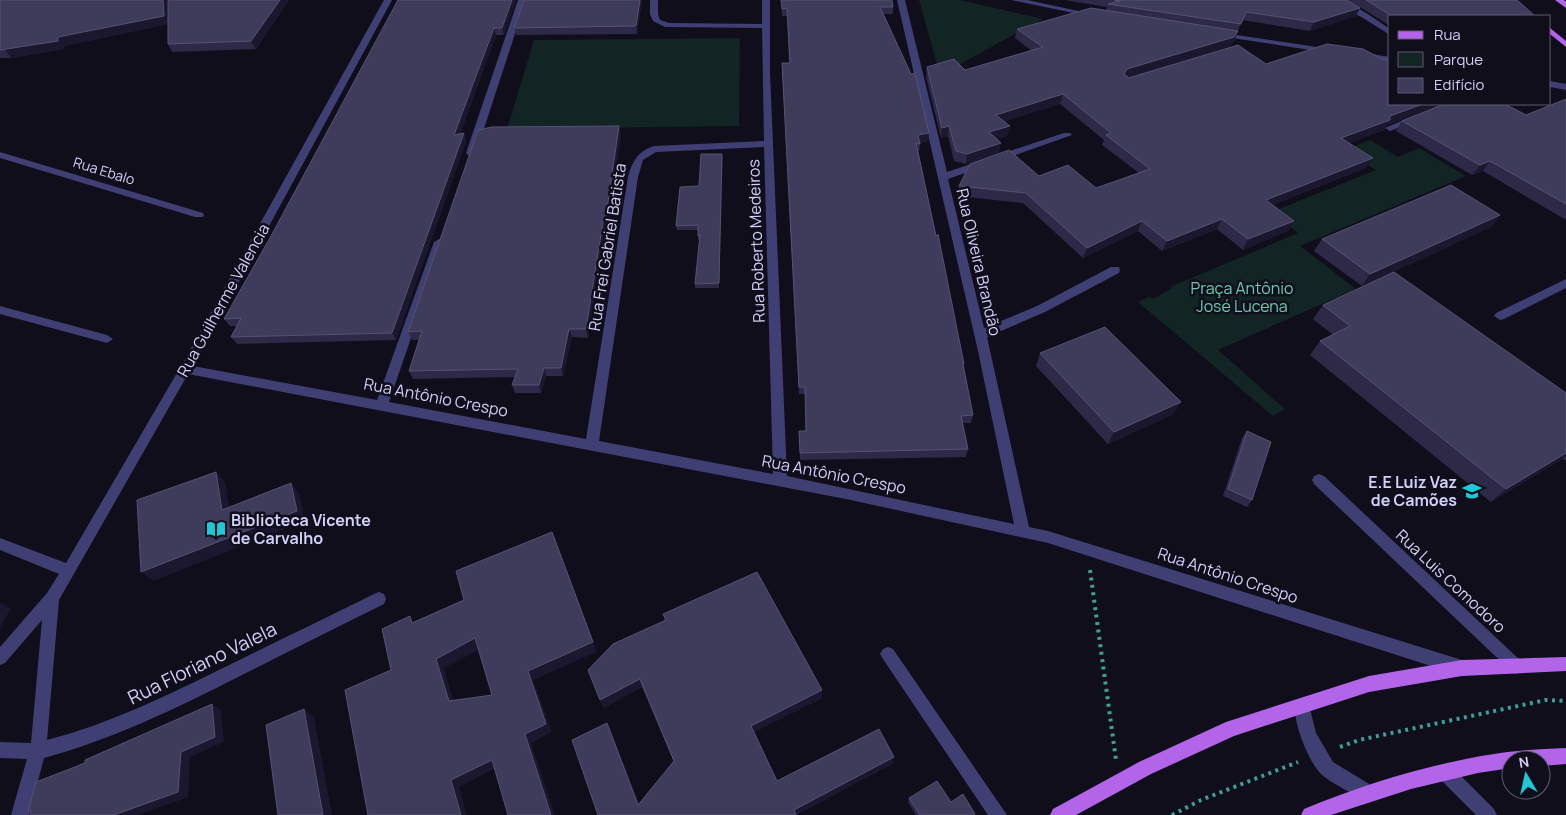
<svg xmlns="http://www.w3.org/2000/svg" width="1566" height="815" viewBox="0 0 1566 815" font-family="Manrope,sans-serif">
	<rect width="100%" height="100%" fill="#100e1b"/>
	<!-- green -->
	<g fill="#122423">
		<path d="M919 0H960L1043 19 940 75Z"/>
		<path d="M740 38 739 126 507 129 534 40Z"/>
		<path d="M1370 140 1398 157 1419 148 1466 176 1300 246 1356 289 1218 350 1285 409 1273 416 1138 302 1149 297 1153 299 1172 288 1170 287 1298 233 1271 212 1376 170 1345 150Z"/>
	</g>
	<g fill="none" stroke-linecap="round" stroke-linejoin="round">
		<!-- path -->
		<g stroke="#3d9f95" stroke-width="4" stroke-dasharray="3 4.5" stroke-linecap="butt">
			<path d="M1090 570 1116 760"/>
			<path d="M1340 747 1359 740 1546 700 1566 701"/>
			<path d="M1172 815 1201 800 1298 762"/>
		</g>
		<!-- minor -->
		<g fill="#3f3f74" fill-rule="evenodd">
			<path d="M384 0H392L193 366 377 400 434 242 439 239 444 242 389 402 586 439 628 177C632 162 638 151 654 146L764 141 762 28 665 27 653 21 650 14V0H658V14L660 20 669 23 762 24V0H770V73L787 476 1014 524 978 351 897 0H905L947 172 1064 133H1070L1072 135 948 179 984 328 1037 306 1111 267H1119L1120 270 1119 273 1045 312 987 337 1029 527 1048 531 1462 660 1468 663 1470 668 1468 673 1462 676 1048 543 846 499 188 374 59 600 47 740C109 724 166 696 223 668 273 643 324 619 374 594L379 592 384 594 386 599 384 604C335 628 286 653 238 677 175 709 113 739 44 758L29 815H11L27 759 0 758V742L31 743 42 620 5 663 0 665V647L47 593 59 574 0 550V538L66 563 181 366ZM764 147 773 474 599 441 638 177 643 160 656 152Z"/>
			<path d="M518 0H526L476 153 471 156 468 155 466 153Z"/>
			<path d="M1011 0H1027L1097 15 1093 17Z"/>
			<path d="M1329 0C1351 0 1372 17 1390 29V35L1363 18Z"/>
			<path d="M1216 32 1330 49 1334 51 1330 53 1219 36 1215 34Z"/>
			<path d="M1365 53 1390 57V62L1362 58 1361 56Z"/>
			<path d="M1550 81 1566 84V90L1550 87Z"/>
			<path d="M1415 115 1420 118 1418 120 1390 131 1385 128Z"/>
			<path d="M0 152 203 213 204 215 203 217H195L0 158Z"/>
			<path d="M1566 279V288L1504 319 1500 320 1494 316 1496 313Z"/>
			<path d="M0 306 107 335 113 339 107 343 0 314Z"/>
			<path d="M1319 474 1324 476 1521 661 1524 666 1521 671 1516 674 1511 671 1314 484 1312 480 1314 476Z"/>
			<path d="M888 647 893 649 1007 815H988L883 659 880 654 883 649Z"/>
			<path d="M1302 699 1308 701 1316 733 1333 762 1374 787 1377 793 1374 799 1368 802 1362 799C1350 792 1331 783 1321 774 1309 762 1290 717 1296 701Z"/>
			<path d="M1445 764 1451 766 1494 809 1497 815H1476L1439 778 1437 772 1439 766Z"/>
		</g>
		<!-- major -->
		<g fill="#b365e9" fill-rule="evenodd">
			<path d="M1555 0H1564L1566 2V8Z"/>
			<path d="M1550 28 1566 41V47L1550 34Z"/>
			<path d="M1566 657V671L1462 676 1369 692 1234 736 1151 774 1076 815H1050L1053 809 1139 762 1226 722 1369 676 1462 660Z"/>
			<path d="M1566 748V764L1541 766V760H1511V768L1478 773 1411 789 1331 815H1301L1304 809C1365 784 1429 764 1494 754 1518 750 1542 749 1566 748Z"/>
		</g>
	</g>
	<!-- wall -->
	<g fill="#2d2947">
		<path d="M0 0 168 18 289 0 256 49 172 52 168 44V24L64 46V49L11 58H0Z"/>
		<path d="M516 0 504 35H496L460 134 464 133 466 141 396 340 237 344 231 337 237 326H230L224 319 271 236Z"/>
		<path d="M524 0H642L637 34 516 35 514 28Z"/>
		<path d="M781 0 893 7V14H883L929 133 928 141 920 143 919 152 918 151 964 364 963 368 973 415 971 423H963L968 449 966 457 800 460 799 431H806L805 394H799L782 70V63H789L787 16H782Z"/>
		<path d="M1064 0H1517L1535 16H1390V26L1362 8 1356 6 1360 8 1356 16 1310 31 1242 20 1234 41 1230 46 1129 78 1266 64 1390 104H1442L1387 125 1384 130 1349 143 1366 168 1273 205 1294 221 1288 231 1243 250 1217 229 1162 251 1138 231 1083 258 1023 203 957 196 959 186 1039 176 1096 188 1139 173 1102 145 1104 140 1060 104 1004 121 1007 136 997 139 999 153 966 164 954 161 948 136 941 138 926 77 927 67 965 70 1032 51 1015 38 1017 29 1106 10 1107 7Z"/>
		<path d="M1566 99V220L1483 171 1472 175 1396 131 1402 121 1526 115Z"/>
		<path d="M619 126 621 134 608 224H606L588 338 572 337 563 376H546L541 393H515L512 385 515 377 413 379 409 371 419 340H412L408 332Z"/>
		<path d="M722 154 719 288H695V284L700 240H698V230H677L676 226 699 186Z"/>
		<path d="M1500 215 1491 227 1362 286 1314 251 1322 239Z"/>
		<path d="M1323 305 1566 393V461L1562 459 1491 502 1310 355 1320 341 1333 335 1313 319Z"/>
		<path d="M1040 353 1174 414 1108 444 1036 366Z"/>
		<path d="M1247 431 1252 500 1247 507 1223 496 1242 438Z"/>
		<path d="M663 614 822 690V698L754 732 777 781 892 764 796 815H598L607 723 639 804 674 762 642 687 604 708 600 700 665 621Z"/>
		<path d="M909 798 951 802 975 814V815H916L908 802Z"/>
	</g>
	<!-- shaded-wall -->
	<g fill="#1a172e">
		<path d="M163 0H167L168 24 64 46V49L11 58 5 49 58 37Z"/>
		<path d="M280 0H289L256 49 251 41Z"/>
		<path d="M512 0H516L504 35 502 28Z"/>
		<path d="M640 0H642L637 34 636 26Z"/>
		<path d="M1360 8 1356 16 1310 31 1314 22Z"/>
		<path d="M494 28 496 35 457 143 454 135Z"/>
		<path d="M1238 31 1234 41 1230 46 1123 79 1124 74 1127 69Z"/>
		<path d="M1063 94 1060 104 994 125 996 115Z"/>
		<path d="M1423 104H1442L1387 125 1384 130 1336 148 1341 138 1390 116Z"/>
		<path d="M619 126 621 134 608 224 606 216Z"/>
		<path d="M949 126 948 136 941 138 942 128Z"/>
		<path d="M1010 126 1007 136 987 142 989 132Z"/>
		<path d="M464 133 466 141 396 340 392 333Z"/>
		<path d="M929 133 928 141 917 143 918 135Z"/>
		<path d="M1001 143 999 153 966 164 967 154Z"/>
		<path d="M722 154 723 159 719 288V283Z"/>
		<path d="M1373 158 1366 168 1261 210 1266 200Z"/>
		<path d="M1490 161 1483 171 1472 175 1480 165Z"/>
		<path d="M1500 215 1491 227 1362 286 1370 274Z"/>
		<path d="M604 216 606 224 588 338 586 329Z"/>
		<path d="M1222 219 1217 229 1162 251 1167 241Z"/>
		<path d="M1142 221 1138 231 1083 258 1087 248Z"/>
		<path d="M1294 221 1288 231 1243 250 1248 239Z"/>
		<path d="M569 329 572 337 563 376 561 368Z"/>
		<path d="M544 368 546 376 541 393 539 385Z"/>
		<path d="M1181 402 1174 414 1108 444 1114 432Z"/>
		<path d="M1566 453V456L1562 459 1491 502 1506 489Z"/>
		<path d="M216 472 225 482 231 519 222 510Z"/>
		<path d="M291 483 299 493 305 521 153 581 141 572Z"/>
		<path d="M552 532 597 652 533 680 552 732 531 743 555 815H551L525 734 528 671Z"/>
		<path d="M0 602 11 609 0 627Z"/>
		<path d="M475 638 482 648 444 668 456 710 449 701 436 659Z"/>
		<path d="M640 679 642 687 604 708 600 700Z"/>
		<path d="M822 690V698L752 733 751 726Z"/>
		<path d="M212 704 221 710 224 742 190 757 188 797 138 815H114L181 752Z"/>
		<path d="M304 709 314 717 332 815H323Z"/>
		<path d="M607 723 611 731 641 811 638 805Z"/>
		<path d="M894 757 892 764 796 815 794 810Z"/>
		<path d="M492 760 498 767 459 787 467 815H461L451 780Z"/>
	</g>
	<!-- building -->
	<g fill="#3f3b5a" stroke="#565273" fill-rule="evenodd">
		<path d="M0 0H163L164 16 58 37V41L0 50Z"/>
		<path d="M168 0H280L251 41 168 44Z"/>
		<path d="M398 0H512L502 28H494L454 135 464 133 392 333 231 337 241 318 224 319 271 236Z"/>
		<path d="M524 0H640L636 26 514 28Z"/>
		<path d="M781 0H892L893 7H880L911 74 915 73 929 133 918 135 920 144 916 143 936 236 938 234 964 364H963L973 415 961 416 968 449 800 453 799 431H806L805 387H799L782 63H790L787 8 782 9Z"/>
		<path d="M1114 0H1346L1360 8 1314 22 1246 12 1241 24 1108 4 1120 1Z"/>
		<path d="M1366 0H1517L1535 16H1392Z"/>
		<path d="M1091 8 1238 31 1234 37 1127 69 1124 74 1129 78 1238 45 1266 64 1327 44 1363 49 1382 59 1390 61V104H1423L1390 116V120L1341 138 1373 158 1266 200 1294 221 1248 239 1222 219 1167 241 1142 221 1087 248 1026 193 959 186 970 164 1009 150 1039 176 1068 165 1096 188 1150 169 1106 135 1111 133 1063 94 996 115 1010 126 989 132 1001 143 967 154 956 151 949 126 942 128 927 67 954 59 965 70 1043 47 1017 29Z"/>
		<path d="M1566 99V204L1490 161 1480 165 1402 121 1444 104H1505L1526 115Z"/>
		<path d="M619 126 606 216H604L586 329H569L561 368H544L539 385H512L518 369 409 371 422 331 408 332 478 130 492 127Z"/>
		<path d="M701 154H722L719 283 695 284 700 235 698 236V225L676 226 680 187 699 186Z"/>
		<path d="M1451 185 1500 215 1370 274 1322 239Z"/>
		<path d="M1394 272 1566 393V453L1506 489 1320 341 1350 326 1323 305Z"/>
		<path d="M1105 327 1181 402 1114 432 1040 353Z"/>
		<path d="M1247 431 1271 442 1252 500 1228 489Z"/>
		<path d="M216 472 222 510 291 483 297 511 141 572 137 500Z"/>
		<path d="M552 532 593 642 528 671 546 724 525 734 551 815H508L492 760 451 780 461 815H368L345 690 391 670 382 629 410 616 412 623 464 600 456 571ZM475 638 492 695 449 701 436 659Z"/>
		<path d="M757 572 822 690 751 726 777 781 879 729 894 757 794 810 796 815H598L572 740 607 723 638 805 674 761 640 679 600 700 588 670 613 644 666 620 663 614Z"/>
		<path d="M212 704 215 737 181 752 178 792 114 815H30L31 810 28 811 36 782 85 763V760Z"/>
		<path d="M304 709 323 815H278L266 725Z"/>
		<path d="M937 781 951 802 963 794 975 814 974 815H920L909 798Z"/>
	</g>
	<!-- icons -->
	<defs>
		<g id="school-bare" transform="scale(1.5)"><path d="M0-5L7-2L0 1L-7-2ZM-4 1L0 2.5L4 1V4Q0 6-4 4Z" fill="#1ec9d5" stroke="#100e1b" stroke-width="2.5" paint-order="stroke"/></g>
		<g id="library-bare" transform="scale(1.5)"><path d="M-6-4Q-3-5.5-.7-3.5V5Q-3 3-6 4ZM6-4Q3-5.5 .7-3.5V5Q3 3 6 4Z" fill="#1ec9d5" stroke="#100e1b" stroke-width="2.5" paint-order="stroke"/></g>
	</defs>
	<g fill-rule="evenodd">
		<use href="#school-bare" x="1472" y="491"/>
		<use href="#library-bare" x="216" y="529"/>
	</g>
	<g text-anchor="middle" stroke-width="5" stroke-linejoin="round" paint-order="stroke">
		<!-- far-street labels -->
		<g font-size="14" fill="#d2cff8" stroke="#100e1b">
			<text transform="translate(104 171) rotate(17)" y="5">Rua Ebalo</text>
		</g>
		<!-- street labels -->
		<g font-size="16" fill="#d2cff8" stroke="#100e1b">
			<text transform="translate(756 241) rotate(-92)" y="6">Rua Roberto Medeiros</text>
			<text transform="translate(607 247) rotate(-81)" y="6">Rua Frei Gabriel Batista</text>
			<text transform="translate(979 262) rotate(77)" y="6">Rua Oliveira Brandão</text>
			<text transform="translate(223 300) rotate(-61)" y="6">Rua Guilherme Valencia</text>
			<text transform="translate(436 397) rotate(11)" y="6">Rua Antônio Crespo</text>
			<text transform="translate(834 474) rotate(11)" y="6">Rua Antônio Crespo</text>
			<text transform="translate(1228 575) rotate(18)" y="6">Rua Antônio Crespo</text>
			<text transform="translate(1451 581) rotate(43)" y="6">Rua Luis Comodoro</text>
		</g>
		<!-- park labels -->
		<g font-size="16" fill="#66cdb0" stroke="#100e1b">
			<text x="1242" y="294">Praça Antônio<tspan x="1242" dy="18">José Lucena</tspan></text>
		</g>
		<!-- poi labels -->
		<g font-size="16" font-weight="bold" fill="#d2cff8" stroke="#100e1b" text-anchor="end">
			<text x="1457" y="488">E.E Luiz Vaz<tspan x="1457" dy="18">de Camões</tspan></text>
			<text x="231" y="526" text-anchor="start">Biblioteca Vicente<tspan x="231" dy="18">de Carvalho</tspan></text>
		</g>
		<!-- near-street labels -->
		<g font-size="19" fill="#d2cff8" stroke="#100e1b">
			<text transform="translate(202 663) rotate(-26)" y="7">Rua Floriano Valela</text>
		</g>
	</g>
	<!-- legend -->
	<rect x="1388" y="15" width="162" height="90" fill="#100e1b" stroke="#5e5b73"/>
	<rect x="1398" y="31" width="25" height="8" fill="#b365e9" stroke="#5e5b73"/>
	<text x="1434" y="40" font-size="15" fill="#d2cff8">Rua</text>
	<rect x="1398" y="52" width="25" height="15" fill="#122423" stroke="#5e5b73"/>
	<text x="1434" y="65" font-size="15" fill="#d2cff8">Parque</text>
	<rect x="1398" y="78" width="25" height="15" fill="#3f3b5a" stroke="#5e5b73"/>
	<text x="1434" y="90" font-size="15" fill="#d2cff8">Edifício</text>
	<!-- north arrow -->
	<g transform="translate(1526 775) rotate(351)"><circle r="24" fill="#100e1b" stroke="#5e5b73"/>
	<path d="M0-4L9 19L0 12L-9 19Z" fill="#1ec9d5"/>
	<text y="-8" font-size="14" font-weight="bold" text-anchor="middle" fill="#d2cff8">N</text>
	</g>
</svg>
